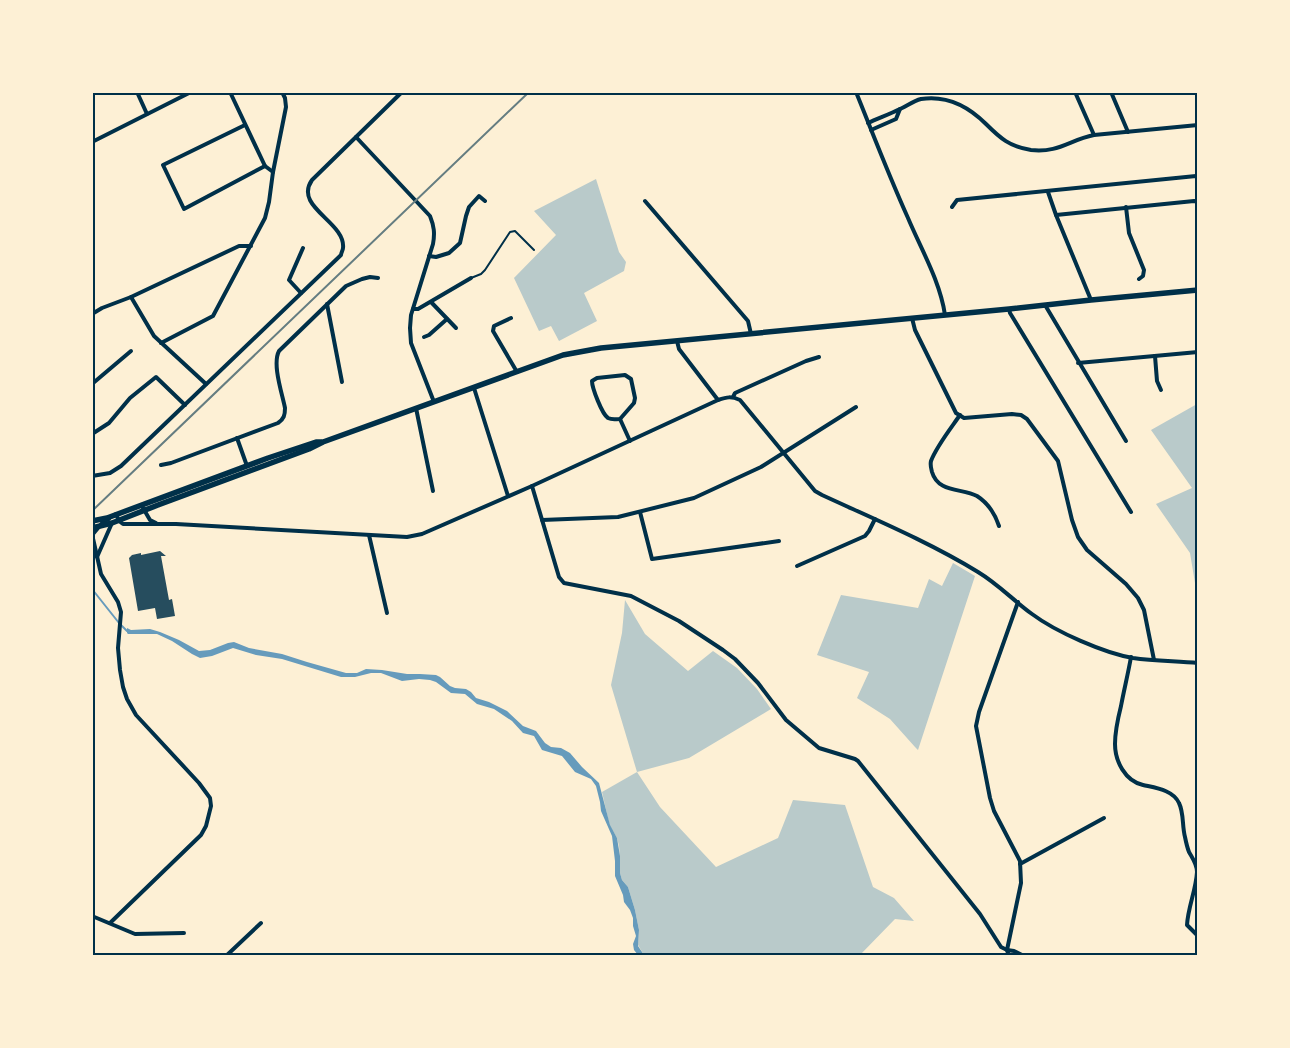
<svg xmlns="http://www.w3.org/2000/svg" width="1290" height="1048" viewBox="0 0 1290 1048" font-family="'Sofia Sans Condensed',sans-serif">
	<rect width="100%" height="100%" fill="#fdf0d5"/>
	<!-- green -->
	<g fill="#b9caca">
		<path d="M596 179 619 252 626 262 624 271 584 293 597 321 559 341 551 326 539 331 514 278 556 235 534 211Z"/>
		<path d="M1197 404V595L1190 553 1156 504 1192 488 1151 430Z"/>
		<path d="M953 563 975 576 918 750 915 747 890 719 857 698 869 672 817 655 841 595 918 608 929 579 942 586Z"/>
		<path d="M625 600 645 634 688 671 713 651 737 668 757 689 771 709 689 758 637 772 660 807 716 867 778 838 793 800 845 805 873 887 894 898 914 921 895 919 860 955H644L638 945 639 930 635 910 628 887 622 880 620 873V856L619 846 617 838 610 826 607 814 602 792 637 772 611 685 622 633Z"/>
	</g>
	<!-- water -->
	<path fill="#669bbc" d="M127 628 131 630 150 629 160 632 179 640 199 651 210 650 228 643 234 642 249 648 282 654 307 662 346 673H357L366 669 382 670 407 674H420L436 675 440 677 450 686 455 688 466 689 471 692 476 698 489 702 507 711 523 726 536 731 545 743 551 747 561 748 570 753 582 767 599 783 610 825 617 838 620 856V873L622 880 628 887 635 910 639 930 638 946 644 955H638L634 950 633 944 636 936 633 926V918L630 910 624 902 623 895 615 876V861L612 836 601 811 600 802 596 786 591 779 575 772 562 756 542 750 534 736 523 733 512 721 494 709 477 704 465 694 451 693 436 682 430 680 419 679 402 681 381 673H371L355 677H341L282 659 256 655 233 648 212 656 200 658 192 654 172 641 157 634H128L127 633Z"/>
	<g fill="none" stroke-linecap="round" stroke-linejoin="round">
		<!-- stream -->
		<path stroke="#669bbc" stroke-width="2" d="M92 589 119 623 127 631"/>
	</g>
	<!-- building -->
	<path fill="#264d5e" d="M160 551 166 556H161L169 600 172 599 175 616 157 619 155 608 138 611 129 558 132 555 141 553V555Z"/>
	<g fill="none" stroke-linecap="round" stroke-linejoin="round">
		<!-- service -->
		<path stroke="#003049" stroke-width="2" d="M471 278 481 274 485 270 510 232 515 231 534 250"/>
		<!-- minor -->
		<g stroke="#003049" stroke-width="4">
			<path d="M137 92 147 114"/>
			<path d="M230 92 265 166 273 172"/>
			<path d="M856 92C873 134 889 176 908 218 921 249 940 281 945 315"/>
			<path d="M1075 92 1094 135"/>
			<path d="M1111 92 1128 132"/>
			<path d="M868 123C879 118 890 114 900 109 907 106 913 101 921 99 947 95 968 106 986 124 1000 138 1010 147 1031 150 1059 153 1069 140 1094 135L1198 125"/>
			<path d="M245 125 163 165 184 209 265 166"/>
			<path d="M871 130 896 119 900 109"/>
			<path d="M356 137 430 216C434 226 435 233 433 244L411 315 410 328 411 343 434 402"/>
			<path d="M92 142 191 92"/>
			<path d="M1048 192 1056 215 1091 300"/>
			<path d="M645 201 748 321 751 334"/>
			<path d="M952 207 957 200 1196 176 1198 178"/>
			<path d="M1126 207 1129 233 1144 270 1143 276 1139 279"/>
			<path d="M1056 215 1194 201 1198 202"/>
			<path d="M429 256 436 257 449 253 460 243 466 216 469 207 479 196 485 201"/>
			<path d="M301 293 289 280 303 248"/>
			<path d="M131 297 154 336 206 384"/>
			<path d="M431 302 456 328"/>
			<path d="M327 304 342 382"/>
			<path d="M1045 305 1126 441"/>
			<path d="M413 309H418L471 278"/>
			<path d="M1009 309 1010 313 1131 512"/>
			<path d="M92 314 102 308 131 297 239 246H251"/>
			<path d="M511 318 494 326 493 331 517 372"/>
			<path d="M912 318 915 330 956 413 964 418 1012 414 1021 415 1027 419 1058 461 1072 520 1078 537 1087 550 1126 584 1138 598 1144 610 1154 660"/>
			<path d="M424 337 429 335 447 319"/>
			<path d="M677 341 679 349 718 400"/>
			<path d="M161 343 213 316 265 218 269 202 273 172 286 107 285 98 282 92"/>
			<path d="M1155 356 1157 381 1161 390"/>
			<path d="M1078 363 1198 352"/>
			<path d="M625 375 631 379 635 398 634 403 620 419C615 419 612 420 608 418 602 414 592 388 592 381L597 378Z"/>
			<path d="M92 384 131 351"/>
			<path d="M474 388 508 496"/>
			<path d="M733 397 735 393 806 361 819 357"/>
			<path d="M416 408 433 491"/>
			<path d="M960 415C951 428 936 447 931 461 930 465 931 468 932 472 938 493 962 488 977 496 988 503 995 514 999 526"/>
			<path d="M620 419 630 441"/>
			<path d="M92 434 109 423 130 398 156 377 185 405"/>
			<path d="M237 438 247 466"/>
			<path d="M161 465 171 463 278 423C284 419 285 415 285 408 282 393 272 364 279 351L346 286 362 279 370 277 378 278"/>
			<path d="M92 476 110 473 121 466 341 255C341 253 343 250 343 248 346 222 293 207 312 180L402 92"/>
			<path d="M532 486 559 577 564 583 631 596 679 621 723 650 735 659 758 683 786 720 819 748 855 759 858 761 980 914 1001 947 1007 950 1014 951 1024 956"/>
			<path d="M143 508 150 520 156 523"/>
			<path d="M640 512 652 559 779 541"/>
			<path d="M115 515 116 514 119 521 123 524H176L407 537 422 534 532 486 718 400C727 397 731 396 740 400L815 491 822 495C874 519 929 542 978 572 998 584 1014 601 1032 614 1056 632 1104 653 1133 658 1154 661 1176 661 1198 663"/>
			<path d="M542 520 618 517 694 498 761 467 856 407"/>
			<path d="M92 534 101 574 118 602 121 612 118 648 120 670 123 687 127 699 136 715 199 783 210 798 211 806 206 826 201 835 110 923"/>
			<path d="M93 534 103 522 109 519"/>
			<path d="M369 535 387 613"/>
			<path d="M97 557 112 523"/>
			<path d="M797 566 865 536 869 531 875 519"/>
			<path d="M1131 657C1128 674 1124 690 1121 706 1118 718 1115 731 1115 744 1115 761 1125 781 1143 785 1156 788 1173 790 1179 803 1184 813 1182 826 1185 837 1186 842 1187 847 1189 852 1193 859 1197 864 1197 872 1196 890 1188 907 1187 925L1198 936"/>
			<path d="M1020 864 1104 818"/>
			<path d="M92 916 135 934 184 933"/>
			<path d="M226 956 261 923"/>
			<path d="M1009 956 1007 950 1021 883 1020 861 994 811 990 798 976 726 979 712 1018 602"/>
		</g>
		<!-- primary -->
		<g stroke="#003049" stroke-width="5.5">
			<path d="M92 521 107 518 268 458 316 442H321"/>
			<path d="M92 528 112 523 158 505 309 449 323 442 563 355 601 348 1009 309 1091 300 1198 290"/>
		</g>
		<!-- rail -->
		<path stroke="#657d81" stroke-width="2" d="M92 511 529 92"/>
	</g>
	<!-- border -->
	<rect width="1290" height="1048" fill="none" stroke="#fdf0d5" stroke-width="188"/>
	<rect x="94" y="94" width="1102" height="860" fill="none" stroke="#003049" stroke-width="2"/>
</svg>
